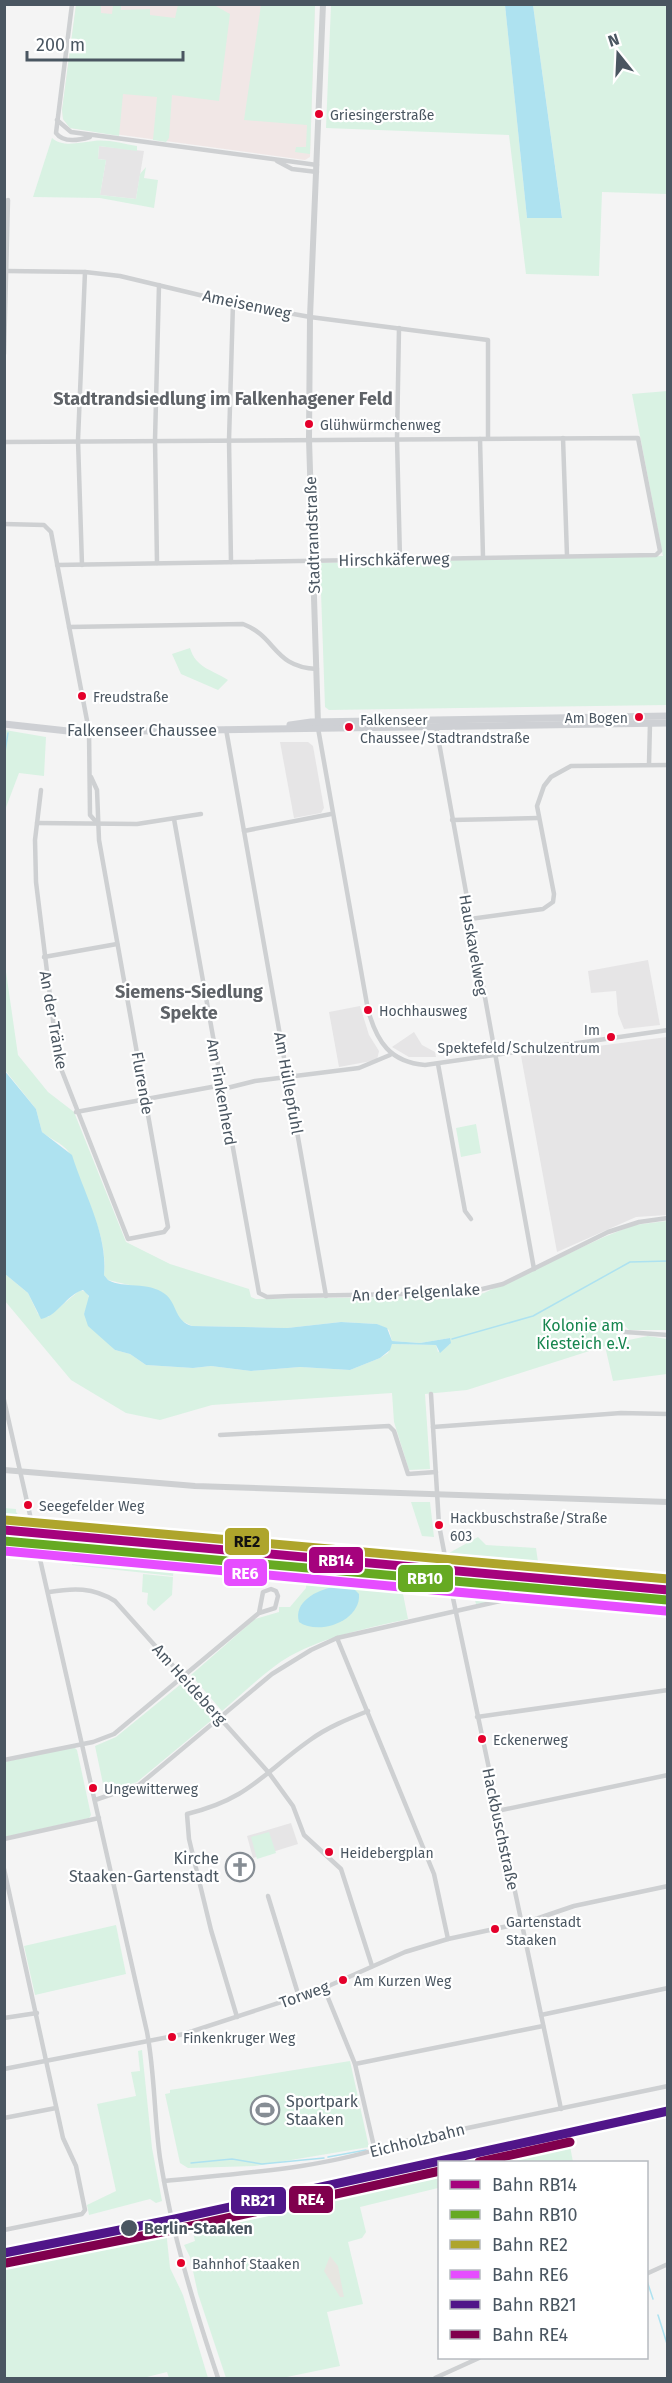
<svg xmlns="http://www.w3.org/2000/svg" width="672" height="2383" viewBox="0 0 672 2383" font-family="'Fira Sans',sans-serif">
	<rect width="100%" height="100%" fill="#f4f4f4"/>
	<!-- education -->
	<g fill="#e6e5e6">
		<path d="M99 146 144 151 136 199 100 195 106 160 98 159Z"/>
		<path d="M280 742H308L313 746 324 808 321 813 294 818Z"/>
		<path d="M648 960 660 1025 624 1029 618 1014 616 991 591 993 588 971Z"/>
		<path d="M360 1006 369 1035 379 1051 377 1060 339 1067 329 1012Z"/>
		<path d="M414 1032 422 1045 435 1052 436 1057H409L392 1047Z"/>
		<path d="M667 1037V1215L636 1217 557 1252 521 1056Z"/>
		<path d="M291 1823 298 1844 253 1858 247 1836Z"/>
	</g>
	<!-- medical -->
	<path fill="#f1e7e6" d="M76 5H315L310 157 305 160 70 128 63 119 62 110Z"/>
	<!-- green -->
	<g fill="#d9f2e3">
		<path d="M76 5H101V13L112 14 113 5H121V10L150 9V15L175 18 178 5H214L230 14 219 101 172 95 169 138 166 142 153 140 157 97 123 94 119 136 70 128 63 119 62 110Z"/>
		<path d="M261 5H315L310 154 295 152 296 147H306L307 125 244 120Z"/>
		<path d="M331 5H505L527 218 562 217 533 5H667V194L602 192 599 276 526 274 509 135 326 128Z"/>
		<path d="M52 138C63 148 81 142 94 141 107 139 124 144 137 146V151L99 146 98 159 106 160 100 195 136 199 140 174 146 167 144 178 158 180 154 208 100 198 33 197Z"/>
		<path d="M667 391V705L329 710 325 707 320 563 663 556 632 394Z"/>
		<path d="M190 648C196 668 211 669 228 680L218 690 181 674 172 654Z"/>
		<path d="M5 730 46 737 44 776 19 773 5 810Z"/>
		<path d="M4 958 18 1055 48 1092 74 1112 126 1242 170 1264 249 1289 251 1297 256 1299 465 1296 484 1293 604 1237 634 1225 667 1221V1330H629L625 1326 617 1332 619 1342 648 1336 667 1339V1374L613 1381 605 1346 467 1390 425 1394 430 1469 409 1470 394 1422 392 1393 212 1405 160 1420 126 1413 71 1380 5 1301V1274L28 1293 38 1314 48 1317 80 1290 86 1292 90 1299 84 1314 115 1350 130 1354 146 1365 193 1368 211 1366 251 1371 300 1367 350 1370 380 1358 388 1353 392 1344 436 1345 438 1352 450 1344V1338L420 1343 392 1341 389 1330 377 1324 341 1322 287 1328 192 1326 182 1321 163 1293 108 1280 104 1275C108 1238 89 1206 76 1173 73 1166 74 1158 68 1151 62 1143 50 1139 42 1132L36 1109 5 1070Z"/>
		<path d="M476 1124 481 1153 461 1157 456 1128Z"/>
		<path d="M411 1502H430L434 1537 422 1536Z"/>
		<path d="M4 1508 16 1509V1512L31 1530 5 1528Z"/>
		<path d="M478 1537 486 1545 536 1548 538 1562 449 1553Z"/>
		<path d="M73 1551 175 1559 173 1576 72 1565Z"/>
		<path d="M298 1571 335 1576 342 1573 442 1582 443 1586 424 1584 402 1589 408 1619C368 1628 327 1636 290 1656 266 1670 244 1693 222 1711L191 1675 255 1619 279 1612V1607H290L306 1588 307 1576Z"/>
		<path d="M143 1574 173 1577 172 1595 154 1611 147 1604 148 1593 142 1592Z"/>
		<path d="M471 1585 661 1603 660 1609 525 1597 476 1604Z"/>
		<path d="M181 1684 213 1719 137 1782 105 1793 95 1746 116 1737Z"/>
		<path d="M74 1747 77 1750 91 1815 89 1818 5 1837 4 1762Z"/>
		<path d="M269 1832 276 1853 257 1859 251 1837Z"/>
		<path d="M116 1925 126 1974 35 1995 24 1946Z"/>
		<path d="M142 2050 152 2148 162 2201 156 2203 150 2199 89 2215 87 2205 116 2191 97 2104 136 2096 131 2072 140 2071 138 2051Z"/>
		<path d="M350 2061 369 2147 255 2166 188 2168 180 2163 165 2094 170 2093V2090Z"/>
		<path d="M568 2135 573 2162H443Z"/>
		<path d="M439 2163V2191L438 2188 360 2207 366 2232 362 2238 348 2242 363 2304 327 2312 340 2366 282 2378H226L198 2294 190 2257 184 2245 195 2241 190 2220Z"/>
		<path d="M166 2230 170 2268 183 2295 208 2378H169L167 2372 143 2378H5V2262Z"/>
	</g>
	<!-- sand -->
	<path fill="#e7e6e1" d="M330 2256 338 2266 344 2297H340L324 2271Z"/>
	<!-- water -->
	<g fill="#aee2f0">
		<path d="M505 5H533L562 218H527Z"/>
		<path d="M4 1070 36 1109 42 1132 72 1155C84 1194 108 1234 104 1275L108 1280C124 1289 148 1281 165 1294 177 1303 175 1322 192 1326L287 1328 341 1322 377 1324 387 1328 392 1341 420 1343 450 1338 451 1343 440 1353 436 1345 392 1344 390 1350 380 1358 350 1370 300 1367 251 1371 211 1366 193 1368 146 1365 130 1354 115 1350 88 1326 84 1314 89 1296 83 1290C66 1295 58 1316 41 1319L28 1293 5 1274Z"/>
		<path d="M333 1587 354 1589 359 1594C361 1621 319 1636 299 1622 293 1602 317 1590 333 1587Z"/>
	</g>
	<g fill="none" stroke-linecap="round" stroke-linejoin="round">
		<!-- stream -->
		<g stroke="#aee2f0" stroke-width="1.5">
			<path d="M4 758 8 733"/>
			<path d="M452 1339 533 1316 630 1262 668 1261"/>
			<path d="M328 2157 366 2150"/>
			<path d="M191 2163 232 2159 262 2164 324 2158"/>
			<path d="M647 2281 653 2299"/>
			<path d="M658 2315 668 2347"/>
		</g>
		<!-- minor-tunnel -->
		<path stroke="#d2d4d7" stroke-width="4.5" stroke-dasharray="4.5 2" stroke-linecap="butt" d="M447 1567 450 1584"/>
		<!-- minor -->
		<g stroke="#ced0d2" stroke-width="4.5">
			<path d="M72 4 56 133C63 143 80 140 90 137"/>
			<path d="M57 120 71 132 317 165"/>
			<path d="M277 161 292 169 317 172"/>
			<path d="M7 271 85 272 120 276 233 303 310 317 488 340V438"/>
			<path d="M399 328 397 439 400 559"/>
			<path d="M4 354 8 200"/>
			<path d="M563 438 567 556"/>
			<path d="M480 439 483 557"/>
			<path d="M4 442 638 438 660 551 656 555 57 565"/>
			<path d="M4 524 44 525 51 532 89 731 90 815 98 824"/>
			<path d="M231 562 229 440 233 303"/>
			<path d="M157 563 155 440 159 285"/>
			<path d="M82 565 78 440 85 272"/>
			<path d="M69 627 243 624C277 637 273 667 317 669"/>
			<path d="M436 726 534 1269"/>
			<path d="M318 728 368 1010C377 1042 390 1062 425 1065L668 1030"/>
			<path d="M226 729 326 1296"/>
			<path d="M649 764 650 723"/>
			<path d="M41 790 35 840 36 882 58 1061 128 1239 164 1232 168 1227 99 840 97 790 91 777"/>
			<path d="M174 819 259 1293 267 1297 290 1296 466 1293 503 1284 608 1232 639 1222 668 1218"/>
			<path d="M452 820 538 818"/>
			<path d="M37 823 137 824 201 814"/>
			<path d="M244 831 331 814"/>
			<path d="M470 919 543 909 553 902 554 894 537 806 544 786 551 777 571 766 668 765"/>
			<path d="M44 957 117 944"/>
			<path d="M438 1064 465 1211 471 1219"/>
			<path d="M76 1112 217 1086 227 1088 255 1081 359 1068 390 1055"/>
			<path d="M625 1332 668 1335"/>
			<path d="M431 1394 439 1525 447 1567"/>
			<path d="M4 1400 147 2032C155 2074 154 2116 160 2158 172 2234 194 2306 218 2378"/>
			<path d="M433 1427 621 1413 668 1414"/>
			<path d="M220 1435 389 1426 394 1431 408 1474 436 1472"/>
			<path d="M450 1584 561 2109"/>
			<path d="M49 1592C73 1588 93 1587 115 1601L269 1773 293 1806 304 1835 341 1869 372 1966"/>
			<path d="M337 1638 434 1874 448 1939"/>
			<path d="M477 1717 668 1690"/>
			<path d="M4 1760 93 1742 114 1734 259 1613 275 1608 278 1596 276 1591 271 1589 263 1592 259 1613"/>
			<path d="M95 1800 139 1785 272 1674 311 1650 337 1638 509 1599 668 1613"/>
			<path d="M497 1811 668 1775"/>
			<path d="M4 1839 99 1818"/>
			<path d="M4 1869 63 2138 76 2166 85 2210 82 2214 4 2230"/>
			<path d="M268 1896 299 1997"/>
			<path d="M324 1988 355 2064 375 2151"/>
			<path d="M541 2015 668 1988"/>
			<path d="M237 2017 211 1930 189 1839 187 1814C249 1799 262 1774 310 1740 328 1727 348 1719 368 1711"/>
			<path d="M4 2018 37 2013"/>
			<path d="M355 2064 543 2026"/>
			<path d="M4 2069 184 2034 324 1988 405 1952 448 1939 527 1922 574 1906 668 1886"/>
			<path d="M4 2118 56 2108"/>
			<path d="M164 2181C241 2173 324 2169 396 2143L668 2086"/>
			<path d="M646 2274 668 2264"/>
			<path d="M435 2378 479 2358"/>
		</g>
		<!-- tertiary -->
		<g stroke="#ced0d2" stroke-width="6">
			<path d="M318 724 309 439 310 317 323 4"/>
			<path d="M4 1470 195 1486 668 1502"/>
		</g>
		<!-- secondary -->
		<g stroke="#ced0d4" stroke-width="7">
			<path d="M4 724 77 732 668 723"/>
			<path d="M290 725 311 722 668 716"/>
		</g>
		<!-- rail-1 casing -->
		<g stroke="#fff" stroke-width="14">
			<path id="rail-1" d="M4 1530 668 1590"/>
		</g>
		<!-- rail-2 casing -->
		<g stroke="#fff" stroke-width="14">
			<path id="rail-2" d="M4 1541 667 1600"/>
		</g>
		<!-- rail-3 casing -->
		<g stroke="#fff" stroke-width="14">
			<path id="rail-3" d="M5 1520 668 1579"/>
		</g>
		<!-- rail-4 casing -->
		<g stroke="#fff" stroke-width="14">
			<path id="rail-4" d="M4 1551 666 1611"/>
		</g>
		<!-- rail-5 casing -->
		<g stroke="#fff" stroke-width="14">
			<path id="rail-5" d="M4 2253 175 2219 668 2111"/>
		</g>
		<!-- rail-6 casing -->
		<g stroke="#fff" stroke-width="14">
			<g id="rail-6">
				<path d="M479 2162 570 2142"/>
				<path d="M6 2263 177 2229 440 2171"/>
			</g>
		</g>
		<!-- rail-1 -->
		<use href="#rail-1" stroke="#a5027d" stroke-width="9"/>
		<!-- rail-2 -->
		<use href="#rail-2" stroke="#6a2" stroke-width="9"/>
		<!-- rail-3 -->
		<use href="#rail-3" stroke="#aea52c" stroke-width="9"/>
		<!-- rail-4 -->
		<use href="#rail-4" stroke="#e64dff" stroke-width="9"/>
		<!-- rail-5 -->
		<use href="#rail-5" stroke="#501689" stroke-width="9"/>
		<!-- rail-6 -->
		<use href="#rail-6" stroke="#80004d" stroke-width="9"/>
	</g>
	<!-- icons -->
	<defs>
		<g id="church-ring" transform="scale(1.5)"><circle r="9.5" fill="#fff" stroke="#868d94" stroke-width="1.5"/><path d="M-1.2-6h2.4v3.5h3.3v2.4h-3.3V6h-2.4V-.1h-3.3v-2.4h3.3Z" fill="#868d94"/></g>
		<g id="stadium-ring" transform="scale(1.5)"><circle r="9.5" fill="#fff" stroke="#868d94" stroke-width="1.5"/><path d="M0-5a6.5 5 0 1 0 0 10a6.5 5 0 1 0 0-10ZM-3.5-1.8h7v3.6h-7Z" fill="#868d94"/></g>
	</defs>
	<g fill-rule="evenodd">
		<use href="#church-ring" x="240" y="1867"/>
		<use href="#stadium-ring" x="265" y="2110"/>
	</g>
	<!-- markers -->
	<g fill="#e4002b" stroke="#fff" stroke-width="2">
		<circle cx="319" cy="114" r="5"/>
		<circle cx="309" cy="424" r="5"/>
		<circle cx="82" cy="696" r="5"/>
		<circle cx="639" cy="717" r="5"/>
		<circle cx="349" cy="727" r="5"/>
		<circle cx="368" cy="1010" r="5"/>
		<circle cx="611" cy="1037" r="5"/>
		<circle cx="28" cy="1505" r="5"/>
		<circle cx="439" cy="1525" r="5"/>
		<circle cx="482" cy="1739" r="5"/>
		<circle cx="93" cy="1788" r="5"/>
		<circle cx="329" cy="1852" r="5"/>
		<circle cx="495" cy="1929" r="5"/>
		<circle cx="343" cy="1980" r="5"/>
		<circle cx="172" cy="2037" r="5"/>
		<circle cx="181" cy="2263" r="5"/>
	</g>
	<circle fill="#4a5661" stroke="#fff" stroke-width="2" cx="129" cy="2228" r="9"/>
	<g text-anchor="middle" stroke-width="4.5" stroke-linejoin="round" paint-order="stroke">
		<!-- bus labels -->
		<g font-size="14" fill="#4a5661" stroke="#fff" text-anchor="start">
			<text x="330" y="120">Griesingerstraße</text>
			<text x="320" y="430">Glühwürmchenweg</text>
			<text x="93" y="702">Freudstraße</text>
			<text x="628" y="723" text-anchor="end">Am Bogen</text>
			<text x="360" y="725">Falkenseer<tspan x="360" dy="18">Chaussee/Stadtrandstraße</tspan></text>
			<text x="379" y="1016">Hochhausweg</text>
			<text x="600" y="1035" text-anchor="end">Im<tspan x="600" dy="18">Spektefeld/Schulzentrum</tspan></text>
			<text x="39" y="1511">Seegefelder Weg</text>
			<text x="450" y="1523">Hackbuschstraße/Straße<tspan x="450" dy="18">603</tspan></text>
			<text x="493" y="1745">Eckenerweg</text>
			<text x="104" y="1794">Ungewitterweg</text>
			<text x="340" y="1858">Heidebergplan</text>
			<text x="506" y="1927">Gartenstadt<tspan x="506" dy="18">Staaken</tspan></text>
			<text x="354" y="1986">Am Kurzen Weg</text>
			<text x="183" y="2043">Finkenkruger Weg</text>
			<text x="192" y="2269">Bahnhof Staaken</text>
		</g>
		<!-- street labels -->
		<g font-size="16" fill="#4a5661" stroke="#fff">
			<text transform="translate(247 304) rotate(12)" y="6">Ameisenweg</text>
			<text transform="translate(312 535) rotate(-92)" y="6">Stadtrandstraße</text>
			<text transform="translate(394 559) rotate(-1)" y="6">Hirschkäferweg</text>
			<text x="142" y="736">Falkenseer Chaussee</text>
			<text transform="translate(474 945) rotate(80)" y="6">Hauskavelweg</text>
			<text transform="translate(54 1020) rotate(80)" y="6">An der Tränke</text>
			<text transform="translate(143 1083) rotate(80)" y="6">Flurende</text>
			<text transform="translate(289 1083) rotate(80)" y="6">Am Hüllepfuhl</text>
			<text transform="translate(222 1092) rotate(80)" y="6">Am Finkenherd</text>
			<text transform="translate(416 1292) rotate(-3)" y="6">An der Felgenlake</text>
			<text transform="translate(190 1684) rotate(48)" y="6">Am Heideberg</text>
			<text transform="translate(501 1829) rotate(78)" y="6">Hackbuschstraße</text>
			<text transform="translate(304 1994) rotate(-20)" y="6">Torweg</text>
			<text transform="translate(417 2140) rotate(-14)" y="6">Eichholzbahn</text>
		</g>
		<!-- park labels -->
		<g font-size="16" fill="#17864f" stroke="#fff">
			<text x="583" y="1331">Kolonie am<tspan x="583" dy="18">Kiesteich e.V.</tspan></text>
		</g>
		<!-- poi labels -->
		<g font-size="16" fill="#4a5661" stroke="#fff" text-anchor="end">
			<text x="219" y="1864">Kirche<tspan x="219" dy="18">Staaken-Gartenstadt</tspan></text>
			<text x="286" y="2107" text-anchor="start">Sportpark<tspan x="286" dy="18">Staaken</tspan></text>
		</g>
		<!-- stop labels -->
		<g font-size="16" font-weight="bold" fill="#4a5661" stroke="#fff" text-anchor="start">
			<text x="144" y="2234">Berlin-Staaken</text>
		</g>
		<!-- neighbourhood labels -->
		<g font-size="18" font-weight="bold" fill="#5f6368" stroke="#fff">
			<text x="223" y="405">Stadtrandsiedlung im Falkenhagener Feld</text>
			<text x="189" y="998">Siemens-Siedlung<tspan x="189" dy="21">Spekte</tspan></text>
		</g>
	</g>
	<g stroke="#fff" stroke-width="2">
		<rect x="224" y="1527" width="46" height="29" rx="6" fill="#aea52c"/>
		<rect x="308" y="1546" width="56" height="28" rx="6" fill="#a5027d"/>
		<rect x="223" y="1558" width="45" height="29" rx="6" fill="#e64dff"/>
		<rect x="397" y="1564" width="57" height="29" rx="6" fill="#6a2"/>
		<rect x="288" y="2185" width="46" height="29" rx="6" fill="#80004d"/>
		<rect x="230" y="2186" width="57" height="29" rx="6" fill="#501689"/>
	</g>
	<g font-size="16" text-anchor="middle" font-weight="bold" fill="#fff">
		<text x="336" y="1566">RB14</text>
		<text x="245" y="1579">RE6</text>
		<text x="425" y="1584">RB10</text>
		<text x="311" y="2205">RE4</text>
		<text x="258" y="2206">RB21</text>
	</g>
	<g font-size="16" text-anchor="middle" font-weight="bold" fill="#111">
		<text x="247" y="1547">RE2</text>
	</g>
	<!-- border -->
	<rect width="672" height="2383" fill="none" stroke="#4a5661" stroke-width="12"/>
	<!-- legend -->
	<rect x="438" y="2161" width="210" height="198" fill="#ffffff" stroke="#b7bbc0" stroke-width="1.5"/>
	<rect x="450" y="2180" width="30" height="9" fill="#a5027d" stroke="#b7bbc0" stroke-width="1.5"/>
	<text x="492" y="2191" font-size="18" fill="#4a5661">Bahn RB14</text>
	<rect x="450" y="2210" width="30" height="9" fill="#66aa22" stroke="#b7bbc0" stroke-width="1.5"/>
	<text x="492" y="2221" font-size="18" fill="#4a5661">Bahn RB10</text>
	<rect x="450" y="2240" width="30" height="9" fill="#aea52c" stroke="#b7bbc0" stroke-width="1.5"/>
	<text x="492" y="2251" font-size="18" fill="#4a5661">Bahn RE2</text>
	<rect x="450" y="2270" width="30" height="9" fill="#e64dff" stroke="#b7bbc0" stroke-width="1.5"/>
	<text x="492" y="2281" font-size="18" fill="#4a5661">Bahn RE6</text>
	<rect x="450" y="2300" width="30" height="9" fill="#501689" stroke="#b7bbc0" stroke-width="1.5"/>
	<text x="492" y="2311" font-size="18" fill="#4a5661">Bahn RB21</text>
	<rect x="450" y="2330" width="30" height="9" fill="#80004d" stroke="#b7bbc0" stroke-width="1.5"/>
	<text x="492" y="2341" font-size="18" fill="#4a5661">Bahn RE4</text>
	<!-- north arrow -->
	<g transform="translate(618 54) rotate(342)" stroke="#ffffff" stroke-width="4.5" paint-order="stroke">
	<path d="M0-4.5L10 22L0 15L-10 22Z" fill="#4a5661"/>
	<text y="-9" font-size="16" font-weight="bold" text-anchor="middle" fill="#4a5661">N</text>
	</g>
	<!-- scale -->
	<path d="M27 51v9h156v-9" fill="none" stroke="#4a5661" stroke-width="3"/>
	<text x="36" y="51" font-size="18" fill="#4a5661" stroke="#ffffff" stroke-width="4.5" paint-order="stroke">200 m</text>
</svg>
